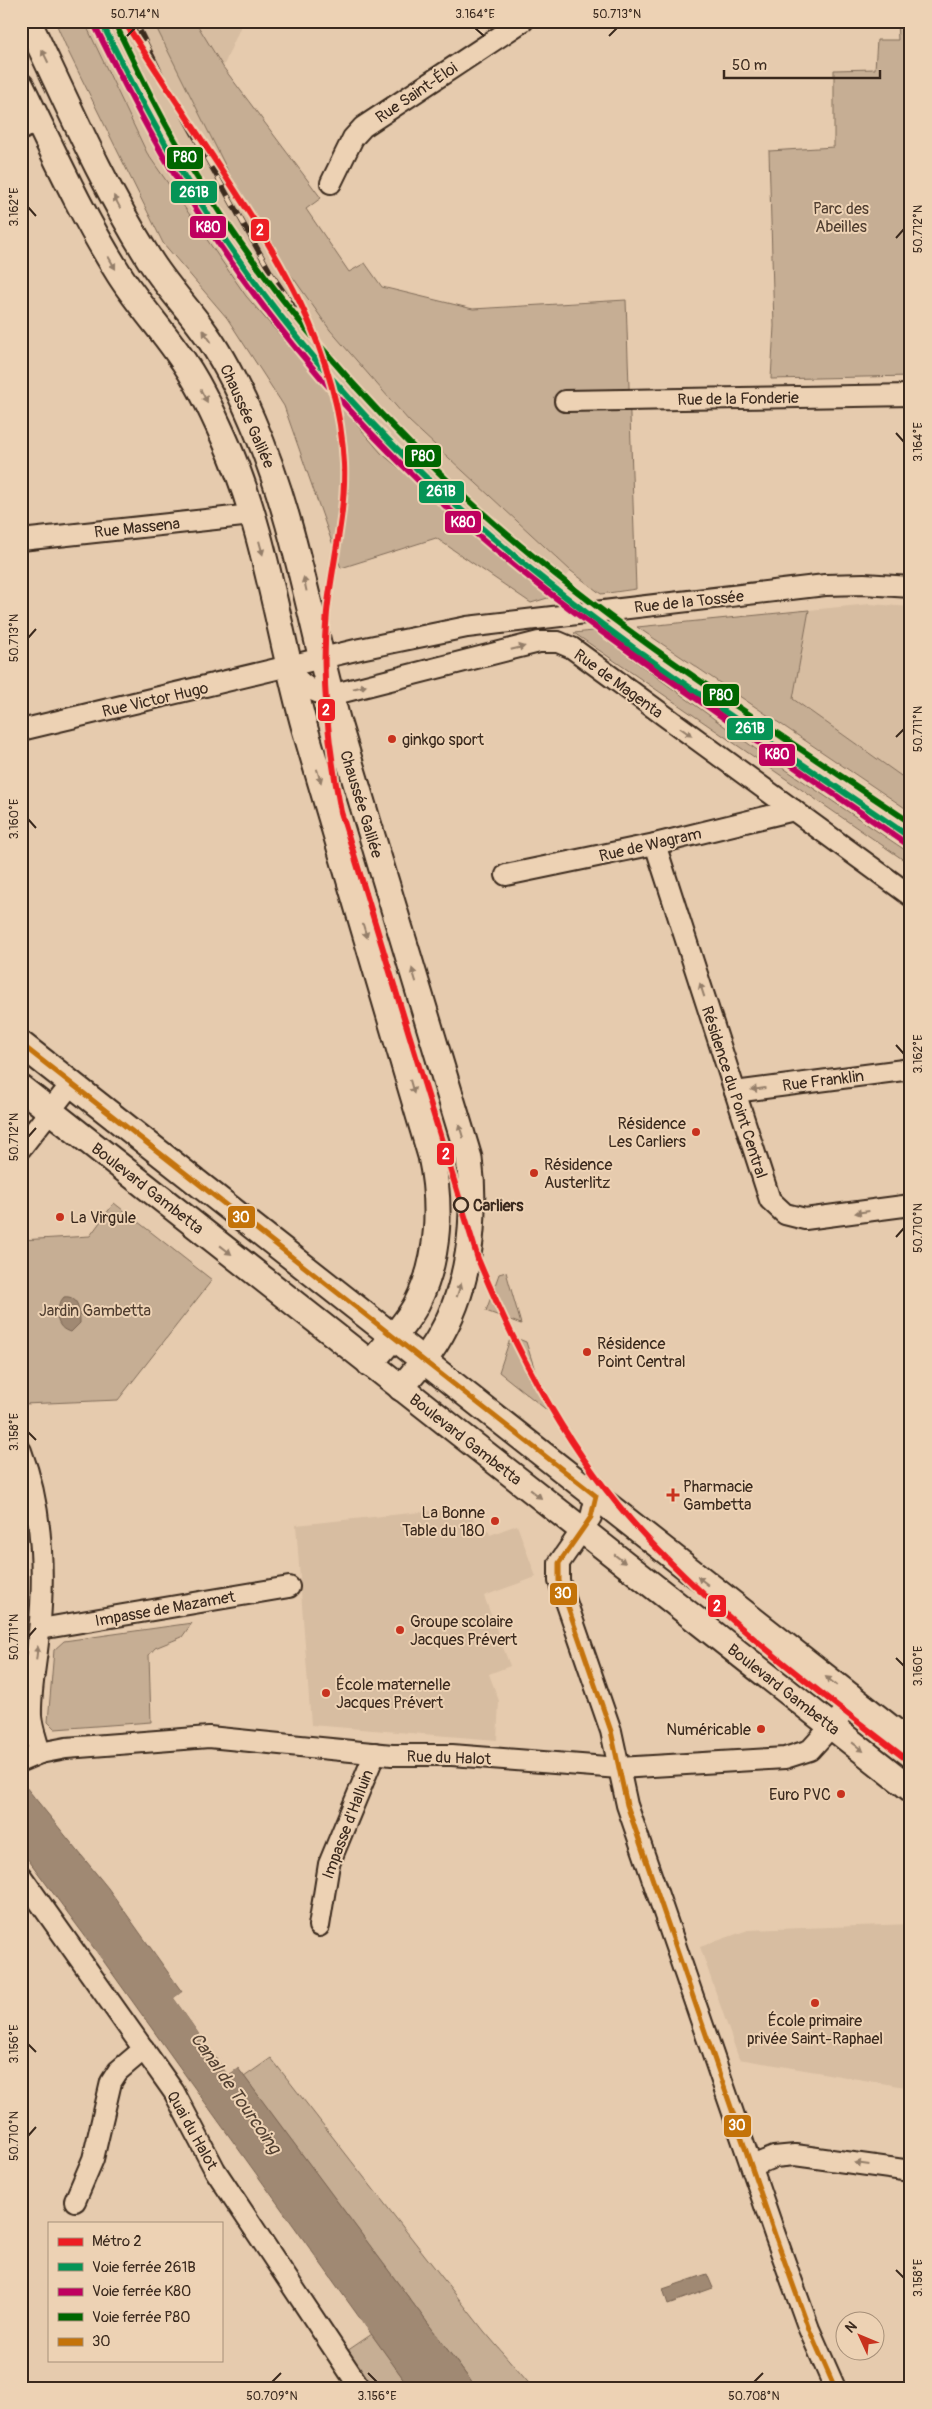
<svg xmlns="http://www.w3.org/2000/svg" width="932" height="2409" viewBox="0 0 932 2409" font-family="Pangolin,sans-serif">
	<rect width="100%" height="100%" fill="#e6cbae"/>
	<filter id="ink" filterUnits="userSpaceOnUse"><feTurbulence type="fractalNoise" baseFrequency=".02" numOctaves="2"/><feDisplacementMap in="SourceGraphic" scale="10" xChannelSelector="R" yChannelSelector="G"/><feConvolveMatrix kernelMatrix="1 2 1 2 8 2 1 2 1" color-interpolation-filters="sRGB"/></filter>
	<g filter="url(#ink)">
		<!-- built -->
		<g fill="#d7bda1">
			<path d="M84 21H153L228 171 330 330 409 421 571 571 551 597 381 453 246 296 147 153Z"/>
			<path d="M195 21H243L223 67Z"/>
			<path d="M870 604 911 607V783L793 699 809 610Z"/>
			<path d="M469 1507 476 1527 483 1532 488 1530 490 1535 517 1525 536 1577 484 1596 510 1666 489 1674 499 1701 497 1740 311 1725 296 1525Z"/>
			<path d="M911 1924V2088L739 2059 700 1947 748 1930Z"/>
		</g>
		<!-- green -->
		<g fill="#c6ae94" stroke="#806c59">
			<path d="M55 21H84L147 153 246 296 381 453 551 597 531 603 436 538 341 568 284 406 227 318 163 243 68 51Z"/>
			<path d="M153 21H195L223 67 321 198 306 209 349 272 365 263 382 287 473 309 626 300 636 589 601 594 571 571 409 421 330 330 275 252 228 171Z"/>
			<path d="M897 21H911V376L771 379 774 326 769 151 834 147V70L875 69 877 40H898Z"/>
			<path d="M809 610 793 699 911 783V812L637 627Z"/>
			<path d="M593 631 764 755 911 854V865L574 633Z"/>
			<path d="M114 1203 212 1280 118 1400 24 1404 21 1398V1240L90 1236Z"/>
			<path d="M506 1272 521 1324 486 1311 499 1274Z"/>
			<path d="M511 1336 526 1342 548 1411 499 1372Z"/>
			<path d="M192 1623 182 1637 155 1648 149 1655 151 1722 55 1729 48 1722 54 1650 64 1641Z"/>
			<path d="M28 1634 22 1710H21V1635Z"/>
			<path d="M271 2058 484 2331 533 2388H476L244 2077Z"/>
			<path d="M372 2334 410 2388H362L341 2355Z"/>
		</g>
		<!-- water -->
		<g fill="#a08973" stroke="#786351">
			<path d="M64 1297C79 1295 80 1312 80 1323L71 1332C54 1329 54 1308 64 1297Z"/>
			<path d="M21 1781 108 1888 182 1992 174 1998 228 2075 238 2068 476 2388H410L102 1959 24 1854 21 1850Z"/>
			<path d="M707 2274 713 2288 668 2304 663 2289Z"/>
		</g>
		<!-- pier -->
		<path fill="#e6cbae" d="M182 1992 184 1994 177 1999 229 2071 236 2066 238 2068 228 2075 174 1998Z"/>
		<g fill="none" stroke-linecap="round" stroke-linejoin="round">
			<!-- minor casing -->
			<g stroke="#3b2a1e" stroke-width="24">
				<g id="minor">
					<path d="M21 130 38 120"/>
					<path d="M331 183 353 138 363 127 523 21"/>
					<path d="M565 401 911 395"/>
					<path d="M21 540 252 515"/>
					<path d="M289 670C301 684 312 694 331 695L539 642H558L572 648 911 896"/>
					<path d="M21 730 360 649 467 627 825 585 864 584 911 587"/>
					<path d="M655 844 770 1200 785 1214 805 1219 911 1205"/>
					<path d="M506 875 655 844 794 810"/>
					<path d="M735 1092 911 1069"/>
					<path d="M21 1148 72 1083"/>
					<path d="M21 1451C43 1509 45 1571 39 1632 37 1659 30 1689 31 1716 32 1728 37 1741 40 1753"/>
					<path d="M596 1496 591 1517 559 1563V1581L611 1731 627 1805 775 2235 809 2329 835 2388"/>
					<path d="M40 1629 289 1587"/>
					<path d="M21 1761 40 1753 66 1748 209 1737 392 1755H452L619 1768 785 1758 810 1750 855 1700"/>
					<path d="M21 1876 174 2092 215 2170 360 2388"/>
					<path d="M319 1926 329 1864 375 1753"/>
					<path d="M752 2166 774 2157 795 2155 911 2171"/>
					<path d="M75 2201 93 2159 111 2082 118 2071 144 2049"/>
				</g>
			</g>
			<!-- major casing -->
			<g stroke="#3b2a1e" stroke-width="29">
				<g id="major">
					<path d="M28 21C66 100 101 182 148 257 165 285 188 308 206 334 225 361 239 390 252 420 295 518 310 620 338 723L469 1158C477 1220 470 1289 436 1343 426 1359 413 1374 401 1388"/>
					<path d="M21 86C52 149 81 214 119 274 136 301 158 325 177 352 197 379 211 409 224 438 266 530 278 633 305 729L431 1156C441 1203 440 1258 417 1303 406 1325 386 1344 370 1364"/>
					<path d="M21 1044 911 1744"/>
					<path d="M21 1088 911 1789"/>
				</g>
			</g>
			<!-- minor -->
			<use href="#minor" stroke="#edd2b4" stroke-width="20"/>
			<!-- major -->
			<use href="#major" stroke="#edd2b4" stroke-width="25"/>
			<!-- rail casing -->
			<g stroke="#3b2a1e" stroke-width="5.5">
				<path id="rail" d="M135 21 171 94 272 275 311 332 369 403"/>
			</g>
			<!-- rail -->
			<use href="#rail" stroke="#edd2b4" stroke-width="4" stroke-dasharray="11" stroke-linecap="butt"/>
			<!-- bus-1 casing -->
			<g stroke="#edd2b4" stroke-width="9">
				<path id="bus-1" d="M21 1044 596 1496 591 1517 559 1563V1581L611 1731 627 1805 775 2235 809 2329 835 2388"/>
			</g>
			<!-- bus-1 -->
			<use href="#bus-1" stroke="#c47309" stroke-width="5"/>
			<!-- rail-1 casing -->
			<g stroke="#edd2b4" stroke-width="10">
				<path id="rail-1" d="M101 21C127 74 154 126 184 176 261 303 359 420 469 517 605 638 762 735 911 838"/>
			</g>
			<!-- rail-2 casing -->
			<g stroke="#edd2b4" stroke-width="10">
				<path id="rail-2" d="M94 24C121 77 147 130 178 180 254 307 353 424 464 523 533 584 608 637 684 690 758 742 832 793 907 844"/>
			</g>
			<!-- rail-3 casing -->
			<g stroke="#edd2b4" stroke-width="10">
				<path id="rail-3" d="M114 21C139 73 164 125 195 174 272 298 369 410 477 508 610 628 763 723 911 823"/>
			</g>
			<!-- rail-1 -->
			<use href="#rail-1" stroke="#069456" stroke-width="6"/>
			<!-- rail-2 -->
			<use href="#rail-2" stroke="#bf005f" stroke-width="6"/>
			<!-- rail-3 -->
			<use href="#rail-3" stroke="#060" stroke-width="6"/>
			<!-- metro-1 casing -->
			<g stroke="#edd2b4" stroke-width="10">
				<path id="metro-1" d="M124 21C154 67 183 112 213 157 275 251 339 348 344 464 346 514 332 563 327 612 320 679 328 746 341 812L478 1259C520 1360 572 1458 647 1538 726 1623 820 1692 911 1763"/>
			</g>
			<!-- metro-1 -->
			<use href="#metro-1" stroke="#ed1d24" stroke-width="6"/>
		</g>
		<!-- one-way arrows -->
		<defs><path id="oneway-solid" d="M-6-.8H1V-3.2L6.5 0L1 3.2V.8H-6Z" transform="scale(1.25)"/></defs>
		<g fill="#947e69">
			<use href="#oneway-solid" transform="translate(45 56) rotate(-116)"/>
			<use href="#oneway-solid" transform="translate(117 202) rotate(-118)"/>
			<use href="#oneway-solid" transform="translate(112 263) rotate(60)"/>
			<use href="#oneway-solid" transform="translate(207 336) rotate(-125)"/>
			<use href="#oneway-solid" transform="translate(204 396) rotate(62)"/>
			<use href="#oneway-solid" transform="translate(261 548) rotate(75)"/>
			<use href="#oneway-solid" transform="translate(305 584) rotate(-102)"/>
			<use href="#oneway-solid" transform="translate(518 648) rotate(-14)"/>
			<use href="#oneway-solid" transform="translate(360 687) rotate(-14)"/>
			<use href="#oneway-solid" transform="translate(686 732) rotate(36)"/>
			<use href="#oneway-solid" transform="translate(319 776) rotate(73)"/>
			<use href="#oneway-solid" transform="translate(365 931) rotate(73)"/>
			<use href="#oneway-solid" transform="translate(414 975) rotate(-107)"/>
			<use href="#oneway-solid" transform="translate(702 990) rotate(-108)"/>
			<use href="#oneway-solid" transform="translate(412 1087) rotate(74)"/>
			<use href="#oneway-solid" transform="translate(758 1089) rotate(173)"/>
			<use href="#oneway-solid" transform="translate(461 1131) rotate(-107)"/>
			<use href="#oneway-solid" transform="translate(862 1212) rotate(172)"/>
			<use href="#oneway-solid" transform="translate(226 1250) rotate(38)"/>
			<use href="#oneway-solid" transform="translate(459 1290) rotate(-72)"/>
			<use href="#oneway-solid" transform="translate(536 1494) rotate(38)"/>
			<use href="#oneway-solid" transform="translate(620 1559) rotate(38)"/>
			<use href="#oneway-solid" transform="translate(703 1581) rotate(-142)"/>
			<use href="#oneway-solid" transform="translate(37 1653) rotate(-84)"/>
			<use href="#oneway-solid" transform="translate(831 1681) rotate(-142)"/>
			<use href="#oneway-solid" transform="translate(858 1747) rotate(38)"/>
			<use href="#oneway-solid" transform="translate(862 2164) rotate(-172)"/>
		</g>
	</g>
	<!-- ticks -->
	<path fill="none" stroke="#3b2a1e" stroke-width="2" d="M475 28 484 36M127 36 135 28M609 36 617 28M28 207 36 216M896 238 904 229M896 433 904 442M28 638 36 629M896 737 904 729M28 819 36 828M896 1045 904 1054M28 1137 36 1128M896 1237 904 1228M28 1432 36 1440M28 1637 36 1628M896 1658 904 1666M28 2044 36 2052M28 2136 36 2127M896 2270 904 2278M368 2373 377 2382M272 2382 281 2373M754 2382 763 2373"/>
	<!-- markers -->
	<g fill="#c8321e" stroke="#edd2b4" stroke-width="2">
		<circle cx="392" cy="739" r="5"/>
		<circle cx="696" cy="1132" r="5"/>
		<circle cx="534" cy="1173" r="5"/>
		<circle cx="60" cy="1217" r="5"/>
		<circle cx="587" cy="1352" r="5"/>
		<path d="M670.5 1487.5h5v5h5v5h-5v5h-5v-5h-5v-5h5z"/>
		<circle cx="495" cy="1521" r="5"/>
		<circle cx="400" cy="1630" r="5"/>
		<circle cx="326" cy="1693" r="5"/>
		<circle cx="761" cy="1729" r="5"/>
		<circle cx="841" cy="1794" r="5"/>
		<circle cx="815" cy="2003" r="5"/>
	</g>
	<circle fill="#edd2b4" stroke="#3b2a1e" stroke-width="2.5" cx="461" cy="1205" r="7"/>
	<g text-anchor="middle" stroke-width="4" stroke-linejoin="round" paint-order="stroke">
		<!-- street labels -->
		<g font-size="16" fill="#3b2a1e" stroke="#edd2b4">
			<text transform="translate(416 92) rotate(-34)" y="6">Rue Saint-Éloi</text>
			<text transform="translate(738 398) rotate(-1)" y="6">Rue de la Fonderie</text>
			<text transform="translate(248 416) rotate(66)" y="6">Chaussée Galilée</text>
			<text transform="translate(137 527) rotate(-6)" y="6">Rue Massena</text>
			<text transform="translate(689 601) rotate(-6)" y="6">Rue de la Tossée</text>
			<text transform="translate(619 683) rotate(36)" y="6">Rue de Magenta</text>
			<text transform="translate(155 699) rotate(-13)" y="6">Rue Victor Hugo</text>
			<text transform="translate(362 804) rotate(73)" y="6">Chaussée Galilée</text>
			<text transform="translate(650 844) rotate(-13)" y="6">Rue de Wagram</text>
			<text transform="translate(823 1080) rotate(-7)" y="6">Rue Franklin</text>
			<text transform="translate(735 1092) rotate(72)" y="6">Résidence du Point Central</text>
			<text transform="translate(148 1188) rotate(38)" y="6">Boulevard Gambetta</text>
			<text transform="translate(466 1439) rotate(38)" y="6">Boulevard Gambetta</text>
			<text transform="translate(165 1608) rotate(-10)" y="6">Impasse de Mazamet</text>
			<text transform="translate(784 1689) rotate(38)" y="6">Boulevard Gambetta</text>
			<text transform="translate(449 1757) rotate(2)" y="6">Rue du Halot</text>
			<text transform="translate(347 1824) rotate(-69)" y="6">Impasse d'Halluin</text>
			<text transform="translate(193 2130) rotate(61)" y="6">Quai du Halot</text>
		</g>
		<!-- park labels -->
		<g font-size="16" fill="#503e30" stroke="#edd2b4">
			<text x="841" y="214">Parc des<tspan x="841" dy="18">Abeilles</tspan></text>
			<text x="95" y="1316">Jardin Gambetta</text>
		</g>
		<!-- poi labels -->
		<g font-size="16" fill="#3b2a1e" stroke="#edd2b4" text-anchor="start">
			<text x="402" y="745">ginkgo sport</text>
			<text x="686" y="1129" text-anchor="end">Résidence<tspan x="686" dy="18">Les Carliers</tspan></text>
			<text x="544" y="1170">Résidence<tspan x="544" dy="18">Austerlitz</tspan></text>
			<text x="70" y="1223">La Virgule</text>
			<text x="597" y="1349">Résidence<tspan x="597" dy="18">Point Central</tspan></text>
			<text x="683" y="1492">Pharmacie<tspan x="683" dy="18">Gambetta</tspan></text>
			<text x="485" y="1518" text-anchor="end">La Bonne<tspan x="485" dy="18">Table du 180</tspan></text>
			<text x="410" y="1627">Groupe scolaire<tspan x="410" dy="18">Jacques Prévert</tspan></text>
			<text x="336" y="1690">École maternelle<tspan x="336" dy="18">Jacques Prévert</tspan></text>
			<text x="751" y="1735" text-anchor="end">Numéricable</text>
			<text x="831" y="1800" text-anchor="end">Euro PVC</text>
			<text x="815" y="2026" text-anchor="middle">École primaire<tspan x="815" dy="18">privée Saint-Raphael</tspan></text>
		</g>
		<!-- stop labels -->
		<g font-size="16" font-weight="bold" fill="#3b2a1e" stroke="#edd2b4" text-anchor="start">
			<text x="473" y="1211">Carliers</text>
		</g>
		<!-- water labels -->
		<g font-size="18" font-style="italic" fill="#544233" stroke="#edd2b4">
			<text transform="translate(236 2093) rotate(55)" y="6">Canal de Tourcoing</text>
		</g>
	</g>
	<g stroke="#edd2b4" stroke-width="2">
		<rect x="166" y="146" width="38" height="24" rx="5" fill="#060"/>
		<rect x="170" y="180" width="48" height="24" rx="5" fill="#069456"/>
		<rect x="189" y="215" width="38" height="24" rx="5" fill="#bf005f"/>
		<rect x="250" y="218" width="20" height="24" rx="5" fill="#ed1d24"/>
		<rect x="404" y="444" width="38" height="24" rx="5" fill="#060"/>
		<rect x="418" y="480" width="47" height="24" rx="5" fill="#069456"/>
		<rect x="444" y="510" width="38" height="24" rx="5" fill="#bf005f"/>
		<rect x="702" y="683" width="38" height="24" rx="5" fill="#060"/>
		<rect x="317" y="698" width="19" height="24" rx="5" fill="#ed1d24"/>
		<rect x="726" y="717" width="48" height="24" rx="5" fill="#069456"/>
		<rect x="758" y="743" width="38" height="24" rx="5" fill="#bf005f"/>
		<rect x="436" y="1142" width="19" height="24" rx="5" fill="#ed1d24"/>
		<rect x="227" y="1205" width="29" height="24" rx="5" fill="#c47309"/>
		<rect x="549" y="1582" width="29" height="24" rx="5" fill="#c47309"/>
		<rect x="707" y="1594" width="20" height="24" rx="5" fill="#ed1d24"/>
		<rect x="723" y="2114" width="29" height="24" rx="5" fill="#c47309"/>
	</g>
	<g font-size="14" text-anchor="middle" font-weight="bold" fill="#fff">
		<text x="185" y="162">P80</text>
		<text x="194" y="197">261B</text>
		<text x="208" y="232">K80</text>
		<text x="260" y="235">2</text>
		<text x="423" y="461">P80</text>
		<text x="441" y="496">261B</text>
		<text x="463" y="527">K80</text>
		<text x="721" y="700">P80</text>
		<text x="326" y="715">2</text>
		<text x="750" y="733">261B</text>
		<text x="777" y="759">K80</text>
		<text x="446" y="1159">2</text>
		<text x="241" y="1222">30</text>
		<text x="563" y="1598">30</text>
		<text x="717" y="1611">2</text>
		<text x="737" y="2130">30</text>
	</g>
	<!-- margin -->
	<rect width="932" height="2409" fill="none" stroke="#edd2b4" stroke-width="55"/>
	<!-- legend -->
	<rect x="48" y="2222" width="175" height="140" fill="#edd2b4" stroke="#a68f78"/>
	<rect x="58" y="2238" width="25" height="8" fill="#ed1d24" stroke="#a68f78"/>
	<text x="92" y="2246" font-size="15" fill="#3b2a1e">Métro 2</text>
	<rect x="58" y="2263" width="25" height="8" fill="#069456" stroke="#a68f78"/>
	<text x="92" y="2272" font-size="15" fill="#3b2a1e">Voie ferrée 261B</text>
	<rect x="58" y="2288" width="25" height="8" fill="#bf005f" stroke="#a68f78"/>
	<text x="92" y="2296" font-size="15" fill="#3b2a1e">Voie ferrée K80</text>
	<rect x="58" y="2313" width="25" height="8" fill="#006600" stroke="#a68f78"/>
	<text x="92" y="2322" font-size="15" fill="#3b2a1e">Voie ferrée P80</text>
	<rect x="58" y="2338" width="25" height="8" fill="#c47309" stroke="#a68f78"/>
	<text x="92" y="2346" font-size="15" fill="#3b2a1e">30</text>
	<!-- north arrow -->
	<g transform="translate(860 2336) rotate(314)"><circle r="24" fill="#edd2b4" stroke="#a68f78"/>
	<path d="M0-4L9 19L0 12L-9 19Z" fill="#c8321e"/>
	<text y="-8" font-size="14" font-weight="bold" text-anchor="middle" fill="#3b2a1e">N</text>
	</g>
	<!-- scale -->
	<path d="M724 70v8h156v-8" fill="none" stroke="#3b2a1e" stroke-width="2.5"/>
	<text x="732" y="70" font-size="15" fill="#3b2a1e" stroke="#edd2b4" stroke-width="4" paint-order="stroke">50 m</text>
	<rect x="28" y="28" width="876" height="2354" fill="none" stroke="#3b2a1e" stroke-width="2"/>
	<g font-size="12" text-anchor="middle" fill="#3b2a1e">
		<text x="135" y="18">50.714°N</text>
		<text x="475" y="18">3.164°E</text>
		<text x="617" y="18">50.713°N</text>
		<text transform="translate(14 207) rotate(-90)" y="4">3.162°E</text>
		<text transform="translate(918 229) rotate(-90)" y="4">50.712°N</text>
		<text transform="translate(918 442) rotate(-90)" y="4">3.164°E</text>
		<text transform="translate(14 638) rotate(-90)" y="4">50.713°N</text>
		<text transform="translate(918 729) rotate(-90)" y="4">50.711°N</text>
		<text transform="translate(14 819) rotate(-90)" y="4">3.160°E</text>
		<text transform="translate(918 1054) rotate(-90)" y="4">3.162°E</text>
		<text transform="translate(14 1137) rotate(-90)" y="4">50.712°N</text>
		<text transform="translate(918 1228) rotate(-90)" y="4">50.710°N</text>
		<text transform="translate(14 1432) rotate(-90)" y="4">3.158°E</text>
		<text transform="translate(14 1637) rotate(-90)" y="4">50.711°N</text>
		<text transform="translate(918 1666) rotate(-90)" y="4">3.160°E</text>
		<text transform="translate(14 2044) rotate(-90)" y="4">3.156°E</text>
		<text transform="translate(14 2136) rotate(-90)" y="4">50.710°N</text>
		<text transform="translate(918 2278) rotate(-90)" y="4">3.158°E</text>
		<text x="272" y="2400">50.709°N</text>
		<text x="377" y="2400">3.156°E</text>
		<text x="754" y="2400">50.708°N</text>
	</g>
</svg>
